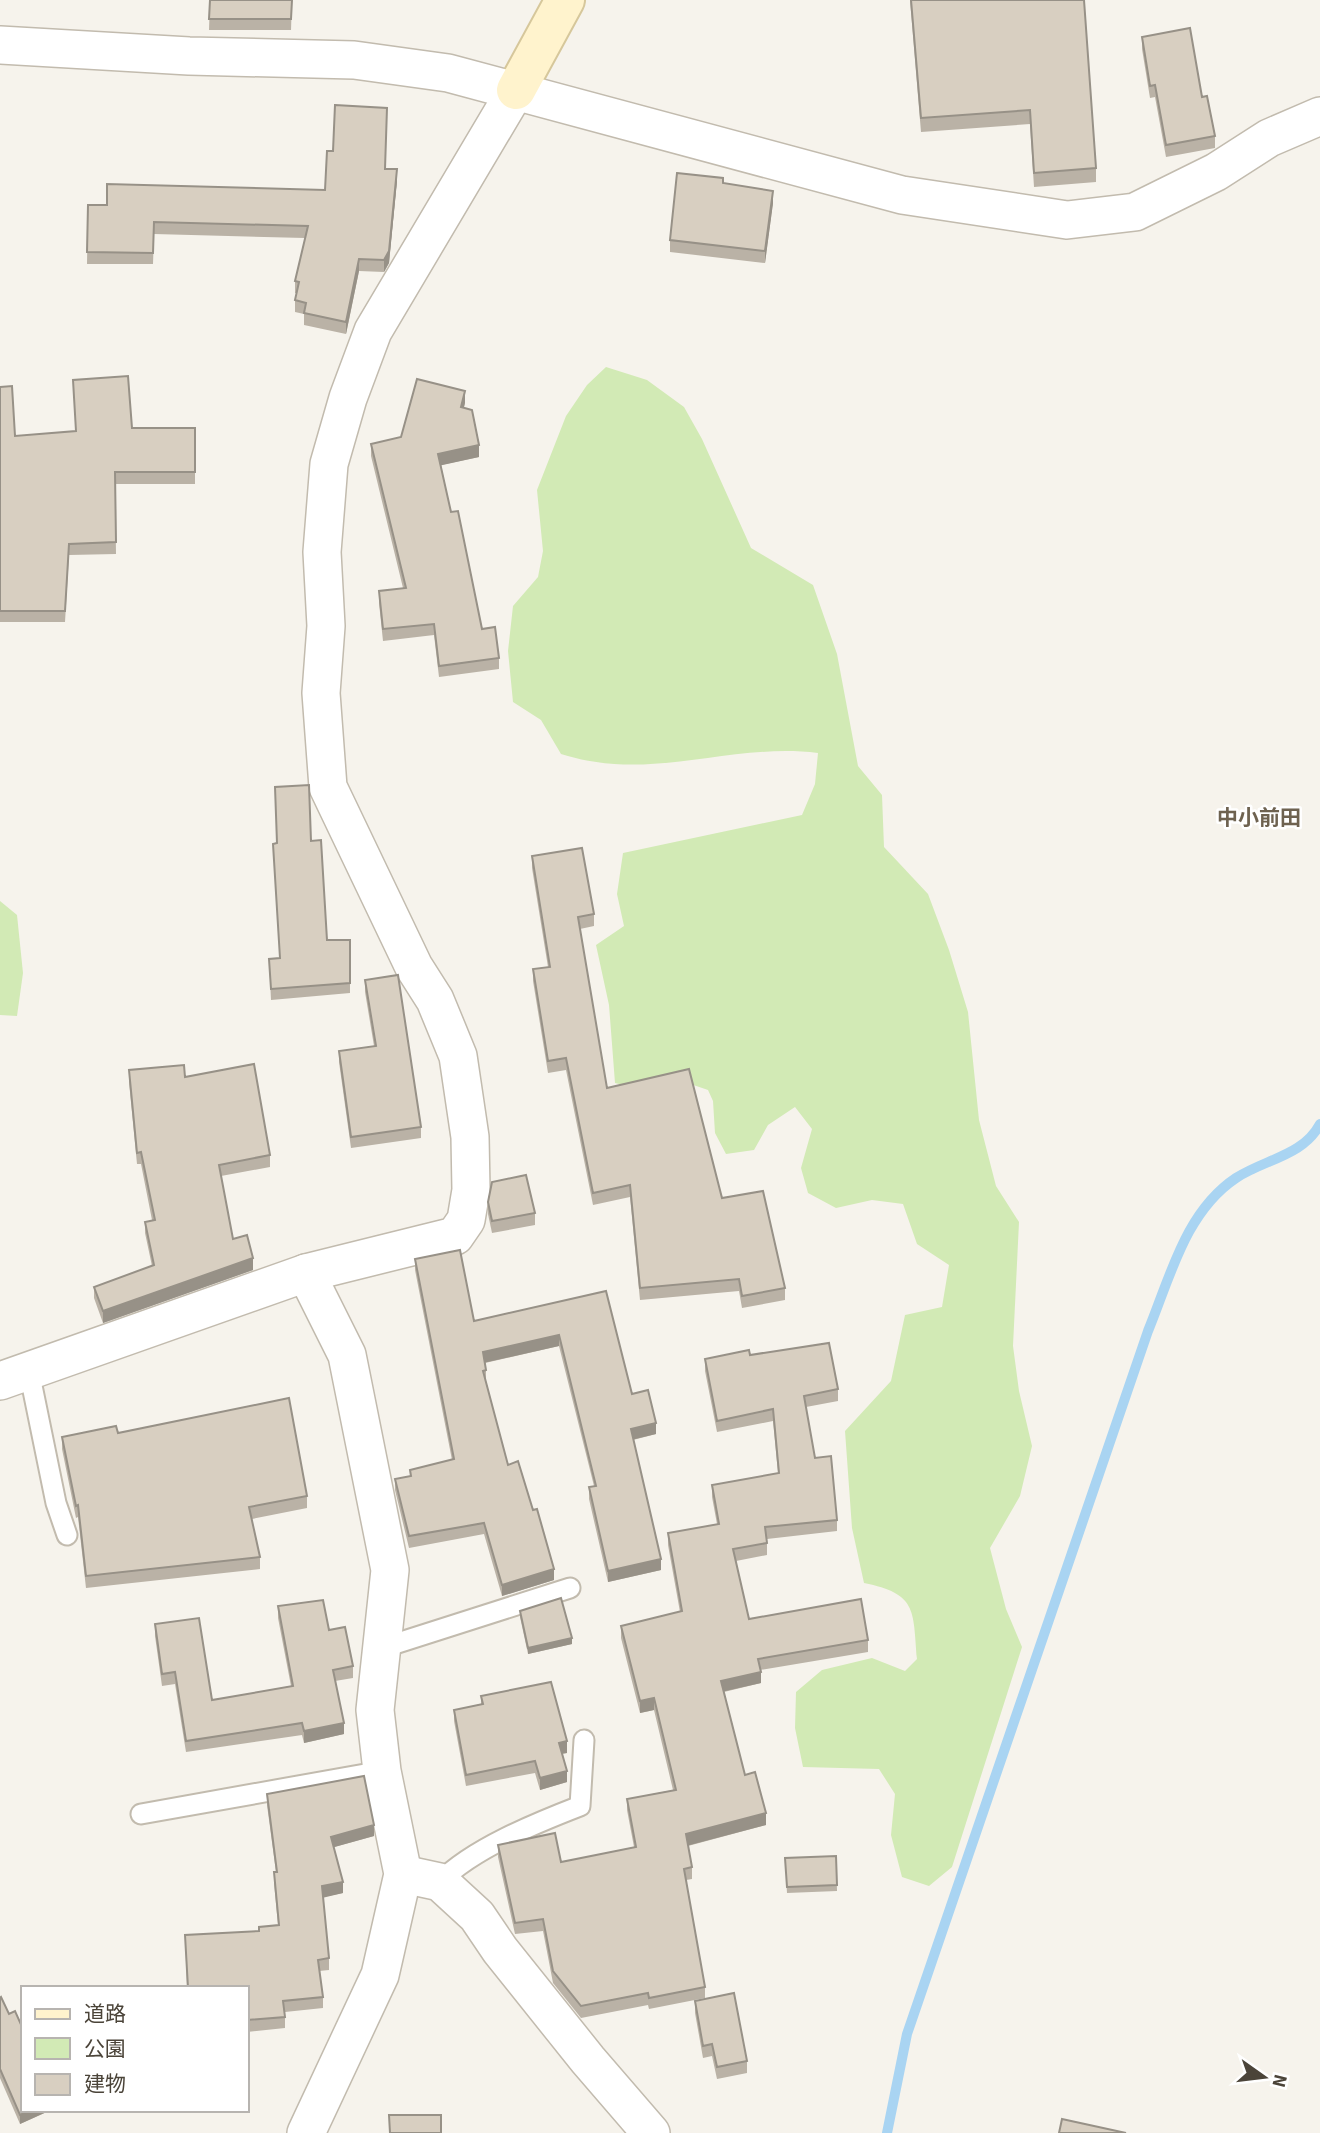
<svg xmlns="http://www.w3.org/2000/svg" width="1320" height="2133" viewBox="0 0 1320 2133" font-family="'Source Sans 3','Noto Sans JP',sans-serif">
	<rect width="100%" height="100%" fill="#f6f3ec"/>
	<!-- green -->
	<g fill="#d2eab5">
		<path d="M606 367 647 380 684 407 702 439 751 548 813 585 837 654 858 766 882 795 884 847 928 894 949 950 968 1012 979 1120 996 1186 1019 1222 1013 1346 1019 1391 1032 1446 1020 1496 990 1548 1006 1609 1022 1647 952 1867 929 1886 902 1877 891 1835 895 1794 879 1769 803 1767 795 1728 796 1692 822 1670 872 1658 905 1671 917 1659C913 1609 917 1594 864 1583L852 1528 845 1431 891 1381 905 1315 942 1307 949 1265 917 1244 903 1204 872 1200 836 1208 808 1193 801 1168 812 1129 795 1107 768 1125 754 1150 726 1154 715 1133 713 1101 708 1090 670 1077 645 1090 615 1083 609 1005 596 945 624 926 617 894 623 853 802 815 815 784 818 753C729 742 652 783 561 754L541 720 513 702 508 651 513 606 538 577 543 551 537 490 566 416 587 385Z"/>
		<path d="M0 901 17 915 23 973 17 1016 0 1015Z"/>
	</g>
	<g fill="none" stroke-linecap="round" stroke-linejoin="round">
		<!-- stream -->
		<path stroke="#a9d4f2" stroke-width="10" d="M887 2133 907 2034 1148 1331C1170 1278 1185 1212 1236 1178 1265 1159 1303 1156 1320 1124"/>
		<!-- lane casing -->
		<g stroke="#c2bbae" stroke-width="23">
			<g id="lane">
				<path d="M29 1371 56 1503 67 1535"/>
				<path d="M382 1648 570 1588"/>
				<path d="M141 1814 382 1771"/>
				<path d="M440 1882C472 1849 536 1823 580 1806L584 1740"/>
			</g>
		</g>
		<!-- street casing -->
		<g stroke="#c2bbae" stroke-width="40">
			<g id="street">
				<path d="M0 45 189 56 354 60 448 73 902 195 1067 220 1135 212 1216 172 1269 138 1320 116"/>
				<path d="M0 1381 306 1273 455 1236 466 1220 471 1190 470 1137 458 1056 435 1000 414 967 328 787 321 693 326 626 322 552 329 464 348 398 373 331 516 90"/>
				<path d="M403 1874 440 1882 477 1916 500 1950 588 2060 651 2133"/>
				<path d="M306 2133 380 1975 403 1874 382 1771 375 1710 390 1570 347 1355 306 1273"/>
			</g>
		</g>
		<!-- secondary casing -->
		<g stroke="#d6c79b" stroke-width="42">
			<path id="secondary" d="M516 90 565 0"/>
		</g>
		<!-- lane -->
		<use href="#lane" stroke="#fff" stroke-width="19"/>
		<!-- street -->
		<use href="#street" stroke="#fff" stroke-width="37"/>
		<!-- secondary -->
		<use href="#secondary" stroke="#fff3cd" stroke-width="38"/>
	</g>
	<!-- wall -->
	<g fill="#bab2a6">
		<path d="M210 0H292L291 30H209Z"/>
		<path d="M910 0H1084L1096 168V182L1034 187 1030 124 921 132Z"/>
		<path d="M1142 37 1202 97 1215 136V148L1166 157 1155 97 1150 98 1142 49Z"/>
		<path d="M385 169 397 181 389 263 384 272 359 271 346 334 304 325V314L295 312V300L297 293H295V281L305 238 154 234 153 264H87L88 205H107L325 190Z"/>
		<path d="M723 183 773 203 765 263 670 252V240Z"/>
		<path d="M73 380 132 428H195V484H115L116 554 69 555 65 622H0V387L15 436 76 431Z"/>
		<path d="M465 403 464 407 479 457 441 465 451 512 482 629 499 658V669L439 677 434 635 383 641 379 603V591L403 588 371 456V444L401 437Z"/>
		<path d="M311 841 327 940H350V993L271 1000 269 959 280 958 273 844Z"/>
		<path d="M532 856 594 914V926L580 929 607 1088 722 1198 785 1288V1300L742 1308 739 1291 640 1300 630 1197 593 1205 566 1070 548 1073 533 981V969L548 967 532 868Z"/>
		<path d="M365 980 421 1127V1138L351 1148 339 1062V1051L374 1046 365 992Z"/>
		<path d="M129 1070 185 1077 270 1155V1167L221 1176 233 1239 253 1270 103 1323 94 1298V1287L152 1266 145 1233V1222L152 1220 141 1164H137L129 1082Z"/>
		<path d="M488 1202 535 1213V1225L492 1233 488 1214Z"/>
		<path d="M415 1259 474 1321 606 1291 632 1394 656 1434 633 1440 661 1570 608 1582 589 1499V1487L594 1486 559 1346 485 1363 486 1370V1381L508 1465 554 1580 502 1596 484 1534 409 1548 395 1490V1479L410 1476V1470L452 1460 415 1270Z"/>
		<path d="M750 1355 838 1389V1401L806 1407 815 1458 837 1520V1531L767 1539V1555L736 1561 749 1619 868 1640V1652L760 1670 761 1683 724 1692 745 1775 766 1825 688 1846 692 1867V1879L686 1880 705 1987V1998L649 2009 648 2005 581 2018 553 1983 543 1931 515 1934 498 1857V1845L561 1862 634 1847 627 1810V1799L673 1790 654 1710 640 1713 621 1638V1626L680 1612 668 1545V1533L717 1524 712 1497V1485L778 1473 773 1421 717 1432 705 1371V1359Z"/>
		<path d="M118 1433 307 1496V1508L252 1519 260 1557V1569L86 1588 78 1517 76 1518 62 1449V1437Z"/>
		<path d="M278 1606 329 1630 353 1666V1678L335 1681 344 1734 304 1743 302 1735 186 1752 175 1684 162 1686 155 1636V1624L212 1700 291 1686 278 1618Z"/>
		<path d="M520 1611 572 1644 528 1654 520 1617Z"/>
		<path d="M481 1696 567 1753 562 1754 567 1782 540 1790 535 1773 466 1786 454 1721V1710L481 1704Z"/>
		<path d="M267 1794 374 1836 334 1847 343 1893 323 1897 329 1958V1970L319 1971 323 1997V2008L285 2012V2028L247 2032V1988H187L185 1935 259 1931 278 1925 274 1883V1872H276L267 1805Z"/>
		<path d="M836 1856 837 1891 787 1893 785 1858Z"/>
		<path d="M0 1998 9 2014 23 2110H51L20 2124 0 2078Z"/>
		<path d="M695 2001 747 2061V2073L717 2079 712 2056 703 2058 695 2013Z"/>
	</g>
	<!-- shaded-wall -->
	<g fill="#979187">
		<path d="M397 169V181L389 263 384 272V260Z"/>
		<path d="M773 191V203L765 263V251Z"/>
		<path d="M359 259V271L346 334V322Z"/>
		<path d="M465 391V403L461 418V407Z"/>
		<path d="M479 445V457L438 466V454Z"/>
		<path d="M253 1258V1270L103 1323V1311Z"/>
		<path d="M559 1335V1346L483 1363V1352Z"/>
		<path d="M656 1423V1434L631 1440V1429Z"/>
		<path d="M661 1559V1570L608 1582V1571Z"/>
		<path d="M554 1569V1580L502 1596V1585Z"/>
		<path d="M572 1638V1644L528 1654V1648Z"/>
		<path d="M761 1672V1683L721 1692V1681Z"/>
		<path d="M654 1698V1710L640 1713V1701Z"/>
		<path d="M344 1723V1734L304 1743V1731Z"/>
		<path d="M567 1741V1753L559 1754V1743Z"/>
		<path d="M567 1771V1782L540 1790V1778Z"/>
		<path d="M766 1813V1825L686 1846V1834Z"/>
		<path d="M374 1825V1836L331 1848V1837Z"/>
		<path d="M343 1882V1893L322 1898V1886Z"/>
		<path d="M30 2110H51L20 2124V2115Z"/>
	</g>
	<!-- building -->
	<g fill="#d8cfc1" stroke="#979187" stroke-width="2">
		<path d="M210 0H292L291 19H209Z"/>
		<path d="M911 0H1084L1096 168 1034 173 1030 110 921 118Z"/>
		<path d="M1190 28 1202 97 1207 96 1215 136 1166 145 1155 85 1150 86 1142 37Z"/>
		<path d="M335 105 387 108 385 169H397L389 251 384 260 359 259 346 322 304 313 306 303 295 300 299 282 295 281 308 226 154 222 153 253 87 252 88 205H107V184L325 190 327 151H333Z"/>
		<path d="M677 173 723 178V183L773 191 765 251 670 240Z"/>
		<path d="M128 376 132 428H195V472H115L116 542 69 544 65 611H0V387L12 386 15 436 76 431 73 380Z"/>
		<path d="M417 379 465 391 461 407 472 410 479 445 438 454 451 512 458 511 482 629 495 627 499 658 439 666 434 624 383 629 379 591 406 588 371 444 401 437Z"/>
		<path d="M309 785 311 841 321 840 327 940H350V983L271 989 269 959 280 958 273 844 277 843 275 787Z"/>
		<path d="M582 848 594 914 578 917 607 1088 689 1069 722 1198 763 1191 785 1288 742 1296 739 1279 640 1288 630 1185 593 1193 566 1058 548 1061 533 969 550 967 532 856Z"/>
		<path d="M398 975 421 1127 351 1137 339 1051 376 1046 365 980Z"/>
		<path d="M254 1064 270 1155 219 1165 233 1239 247 1235 253 1258 103 1311 94 1287 154 1265 145 1222 155 1220 141 1152 137 1153 129 1070 184 1065 185 1077Z"/>
		<path d="M526 1175 535 1213 492 1221 488 1202 492 1182Z"/>
		<path d="M460 1250 474 1321 606 1291 632 1394 648 1390 656 1423 631 1429 661 1559 608 1571 589 1487 596 1486 559 1335 483 1352 486 1370 483 1371 508 1465 518 1461 533 1510 537 1509 554 1569 502 1585 484 1523 409 1536 395 1479 411 1476 410 1470 454 1459 415 1259Z"/>
		<path d="M829 1343 838 1389 804 1396 815 1458 831 1456 837 1520 765 1527 767 1543 733 1549 749 1619 861 1599 868 1640 758 1659 761 1672 721 1681 745 1775 755 1772 766 1813 686 1834 692 1867 684 1869 705 1987 649 1998 648 1993 581 2006 553 1971 543 1919 515 1923 498 1845 555 1833 561 1862 636 1847 627 1799 676 1790 654 1698 640 1701 621 1626 682 1611 668 1533 719 1524 712 1485 779 1473 773 1409 717 1421 705 1359 749 1350 750 1355Z"/>
		<path d="M289 1398 307 1496 249 1507 260 1557 86 1576 78 1505 76 1506 62 1437 116 1426 118 1433Z"/>
		<path d="M561 1598 572 1638 528 1648 520 1611Z"/>
		<path d="M323 1600 329 1630 345 1627 353 1666 333 1670 344 1723 304 1731 302 1723 186 1741 175 1672 162 1674 155 1624 199 1618 212 1700 293 1686 278 1606Z"/>
		<path d="M551 1682 567 1741 559 1743 567 1771 540 1778 535 1761 466 1775 454 1710 483 1704 481 1696Z"/>
		<path d="M364 1776 374 1825 331 1837 343 1882 322 1886 329 1958 318 1960 323 1997 283 2001 285 2017 247 2020V1988H188L185 1935 259 1931V1927L279 1925 274 1872H277L267 1794Z"/>
		<path d="M836 1856 837 1885 787 1887 785 1858Z"/>
		<path d="M734 1993 747 2061 717 2067 712 2044 703 2046 695 2001Z"/>
		<path d="M1 1997 9 2014 15 2011 23 2029V2110H30L20 2115 0 2069V1998Z"/>
		<path d="M389 2115H441V2133H390Z"/>
		<path d="M1062 2119 1126 2133H1059Z"/>
	</g>
	<g text-anchor="middle" stroke-width="5" stroke-linejoin="round" paint-order="stroke">
		<!-- neighbourhood labels -->
		<g font-size="21" font-weight="bold" fill="#6e6250" stroke="#fff">
			<text x="1259" y="825">中小前田</text>
		</g>
	</g>
	<!-- legend -->
	<rect x="21" y="1986" width="228" height="126" fill="#ffffff" stroke="#b7b4b0" stroke-width="2"/>
	<rect x="35" y="2009" width="35" height="10" fill="#fff3cd" stroke="#b7b4b0" stroke-width="2"/>
	<text x="84" y="2021" font-size="21" fill="#4b4439">道路</text>
	<rect x="35" y="2038" width="35" height="21" fill="#d2eab5" stroke="#b7b4b0" stroke-width="2"/>
	<text x="84" y="2056" font-size="21" fill="#4b4439">公園</text>
	<rect x="35" y="2074" width="35" height="21" fill="#d8cfc1" stroke="#b7b4b0" stroke-width="2"/>
	<text x="84" y="2091" font-size="21" fill="#4b4439">建物</text>
	<!-- north arrow -->
	<g transform="translate(1264 2077) rotate(104)" stroke="#ffffff" stroke-width="5" paint-order="stroke">
	<path d="M0-5L12 26L0 18L-12 26Z" fill="#4b4439"/>
	<text y="-10" font-size="19" font-weight="bold" text-anchor="middle" fill="#4b4439">N</text>
	</g>
</svg>
